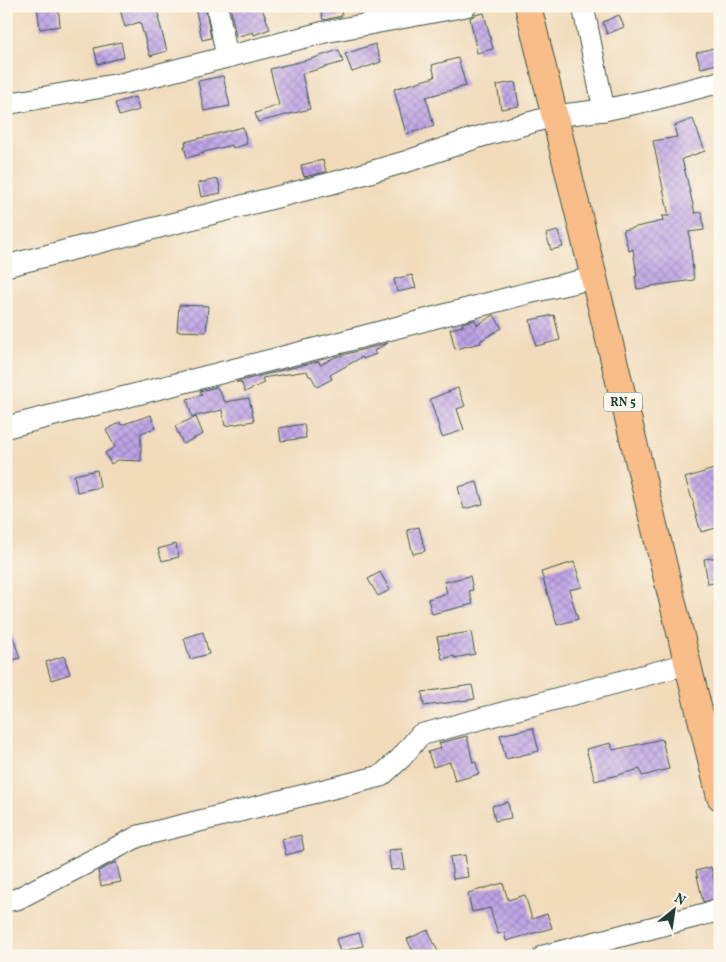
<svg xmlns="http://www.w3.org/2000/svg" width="726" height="962" viewBox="0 0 726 962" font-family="Vollkorn,serif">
	<defs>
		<pattern id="building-cross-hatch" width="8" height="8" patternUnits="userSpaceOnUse" patternTransform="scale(1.25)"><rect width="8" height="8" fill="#bea2e6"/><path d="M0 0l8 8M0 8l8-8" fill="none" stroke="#9a85bb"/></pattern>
	</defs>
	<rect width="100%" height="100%" fill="#fbf7ec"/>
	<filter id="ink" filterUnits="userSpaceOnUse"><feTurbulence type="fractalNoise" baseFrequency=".02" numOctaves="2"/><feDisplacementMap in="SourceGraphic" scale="10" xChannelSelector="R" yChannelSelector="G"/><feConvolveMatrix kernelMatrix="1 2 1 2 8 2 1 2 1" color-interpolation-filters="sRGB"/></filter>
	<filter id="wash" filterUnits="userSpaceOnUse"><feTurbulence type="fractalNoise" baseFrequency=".0096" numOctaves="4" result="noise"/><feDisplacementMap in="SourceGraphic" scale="20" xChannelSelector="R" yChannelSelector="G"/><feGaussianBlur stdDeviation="1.12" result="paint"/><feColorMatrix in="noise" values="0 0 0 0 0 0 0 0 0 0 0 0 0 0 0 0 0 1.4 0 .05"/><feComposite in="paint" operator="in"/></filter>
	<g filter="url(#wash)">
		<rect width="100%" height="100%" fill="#f1dbbb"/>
		<g id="blocks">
			<!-- building -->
			<g fill="url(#building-cross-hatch)">
				<path d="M37 6H58L60 26 40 29Z"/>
				<path d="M119 6H156L160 17H158L167 51 150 56 140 22 125 27Z"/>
				<path d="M195 6H205L211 38 202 40Z"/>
				<path d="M230 6H261L270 29 254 35 253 32 236 37Z"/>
				<path d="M328 6H340L342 16 323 20 320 8Z"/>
				<path d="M484 13 493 49 477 53 470 18 475 15Z"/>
				<path d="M619 15 624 27 607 34 603 22Z"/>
				<path d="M121 42 124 57 98 64 94 48Z"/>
				<path d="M375 44 381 62 352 72 345 54Z"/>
				<path d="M720 46V63L701 68 696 53Z"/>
				<path d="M339 50 343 62 302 74 310 109 258 122 255 113 279 105 270 69 311 59Z"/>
				<path d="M458 58 466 86 426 97 434 126 406 134 394 89 435 77 432 65Z"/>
				<path d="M223 76 230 106 204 111 198 81Z"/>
				<path d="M515 82 519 106 501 109 497 85Z"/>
				<path d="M135 97 139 110 119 116 115 103Z"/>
				<path d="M693 119 705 151 682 159 695 213 702 212 704 230 689 232 694 280 651 286V287L637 289 635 276H637L633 249 629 251 623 230 663 221 662 216H669L653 141 677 137 674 126Z"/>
				<path d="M243 127 247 144 233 148 232 145 204 152V153L187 158 184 146H186L185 142Z"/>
				<path d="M323 160 326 172 304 177 301 165Z"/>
				<path d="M218 179 221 193 201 197 198 183Z"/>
				<path d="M558 231 563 247 551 250 546 234Z"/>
				<path d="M412 275 416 288 397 292 394 279Z"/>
				<path d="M179 305 208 306 206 332 177 331Z"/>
				<path d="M494 315 502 328 480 341 481 343 455 349 450 329 463 326 462 323 475 320 477 325Z"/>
				<path d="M554 315 560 340 536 346 530 320Z"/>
				<path d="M388 343 374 351 376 354 363 359 362 357 330 375 332 379 317 387 311 376H309L307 371 262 378 264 383 245 392 241 382H236L319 361 320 365 335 357Z"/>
				<path d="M217 387 225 402 249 398 254 421 225 426 222 410 192 417 187 399 202 395 200 391Z"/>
				<path d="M458 388 465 406 457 409 464 430 442 437 430 399Z"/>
				<path d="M151 415 155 428 141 433V461L117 460 111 464 105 453 115 447 106 430 120 422 121 425Z"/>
				<path d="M196 417 203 434 183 444 175 426Z"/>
				<path d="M304 424 306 438 281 441 279 428Z"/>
				<path d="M720 467V527L701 532 693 505H694L685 478Z"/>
				<path d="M97 470 100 487 77 492 74 475Z"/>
				<path d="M477 482 483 504 464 509 458 487Z"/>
				<path d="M419 527 425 551 413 554 407 530Z"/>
				<path d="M176 544 179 557 162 561 158 549Z"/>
				<path d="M720 557V582L708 584 704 559Z"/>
				<path d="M574 562 582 587 569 590 578 619 557 625 541 572Z"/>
				<path d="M380 572 390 590 378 596 368 579Z"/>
				<path d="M470 576 473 590 469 591 473 604 432 614 428 599 447 593 444 582Z"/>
				<path d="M8 623 20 658 6 662V624Z"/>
				<path d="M203 632 209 654 190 659 184 638Z"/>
				<path d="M471 632 475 654 454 658V656L442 659 437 637Z"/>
				<path d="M64 656 70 674 51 680 46 662Z"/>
				<path d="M472 685 475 699 424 706 422 692Z"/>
				<path d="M533 728 539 751 506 759 500 735Z"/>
				<path d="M467 736 473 763 476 762 479 774 455 781 450 762 433 767 428 752 441 748 439 743Z"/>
				<path d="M662 739 669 769 642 776 640 769 595 781 586 749 611 743 613 750Z"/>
				<path d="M508 802 511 818 495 821 492 806Z"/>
				<path d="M301 835 304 850 286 855 282 839Z"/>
				<path d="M402 849 405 869 391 870 388 850Z"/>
				<path d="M465 855 468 877 453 879 450 857Z"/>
				<path d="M116 862 121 882 101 886 98 871Z"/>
				<path d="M711 867 718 898 703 902 696 871Z"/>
				<path d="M503 883 508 900 525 895 532 919 547 914 552 928 506 941 504 932 498 934 490 908 472 912 468 893Z"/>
				<path d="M428 930 440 956H415L407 939Z"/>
				<path d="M359 933 363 946 340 952 336 939Z"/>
			</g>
		</g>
	</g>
	<g filter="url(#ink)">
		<use href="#blocks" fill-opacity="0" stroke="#3e5548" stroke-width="1"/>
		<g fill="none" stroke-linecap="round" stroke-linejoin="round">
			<!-- minor casing -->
			<g stroke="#3e5548" stroke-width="23">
				<g id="minor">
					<path d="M217 6 227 57"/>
					<path d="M583 6 604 110"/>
					<path d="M6 104 125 83 325 32 466 6"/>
					<path d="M6 266 336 182 408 161 475 138 554 116 604 110 651 100 720 82"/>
					<path d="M7 427 342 342 528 293 593 278"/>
					<path d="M6 901 17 899 139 836 381 776 401 758 420 735 687 664"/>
					<path d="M544 956 720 910"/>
				</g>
			</g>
			<!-- major casing -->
			<g stroke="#3e5548" stroke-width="28">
				<path id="major" d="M528 6 720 797"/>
			</g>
			<!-- minor -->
			<use href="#minor" stroke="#fff" stroke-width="21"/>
			<!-- major -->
			<use href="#major" stroke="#f8bd88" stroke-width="26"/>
		</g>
	</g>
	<g text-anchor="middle" stroke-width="4.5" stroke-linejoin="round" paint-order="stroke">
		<!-- shield labels -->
		<rect fill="#fbf7ec" stroke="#61756b" stroke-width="1" x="604" y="392.5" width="38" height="19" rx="4"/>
		<g font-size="12" font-weight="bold" fill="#1f3d34">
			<text x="623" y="406">RN 5</text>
		</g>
	</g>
	<!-- margin -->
	<rect width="726" height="962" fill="none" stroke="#fbf7ec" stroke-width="25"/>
	<!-- north arrow -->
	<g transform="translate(674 910) rotate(30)" stroke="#fbf7ec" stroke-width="4" paint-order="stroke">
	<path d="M0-4L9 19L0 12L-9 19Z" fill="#1f3d34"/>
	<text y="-8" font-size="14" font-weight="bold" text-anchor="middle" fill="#1f3d34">N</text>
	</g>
</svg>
